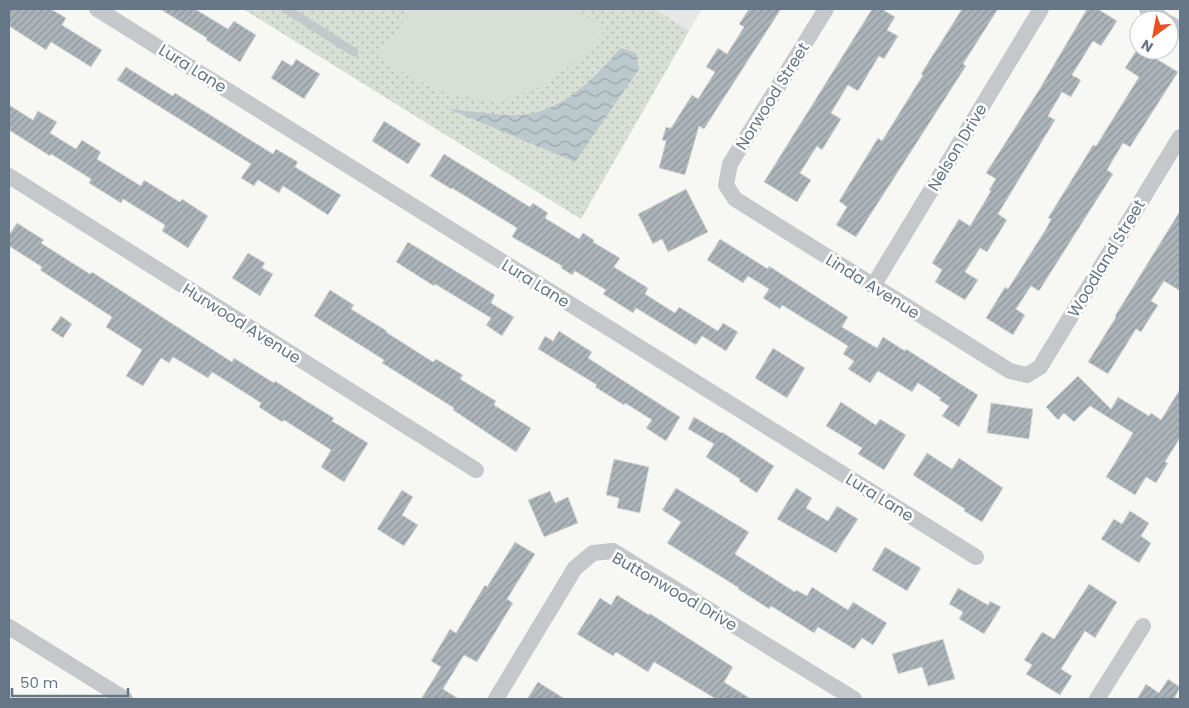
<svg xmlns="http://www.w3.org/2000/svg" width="1189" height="708" viewBox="0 0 1189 708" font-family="Poppins,sans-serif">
	<defs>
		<pattern id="green-dots" width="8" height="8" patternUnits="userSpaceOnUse" patternTransform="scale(1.25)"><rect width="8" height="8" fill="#d8dfd5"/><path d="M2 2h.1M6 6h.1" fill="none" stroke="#b3bab2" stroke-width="1.8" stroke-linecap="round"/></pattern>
		<pattern id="water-waves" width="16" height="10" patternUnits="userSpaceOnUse" patternTransform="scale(1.25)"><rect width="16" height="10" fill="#bbc8cc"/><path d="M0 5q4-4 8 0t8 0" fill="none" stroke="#9ca7ab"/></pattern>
		<pattern id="building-hatch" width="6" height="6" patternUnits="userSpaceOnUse" patternTransform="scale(1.25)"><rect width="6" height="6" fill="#abb4b9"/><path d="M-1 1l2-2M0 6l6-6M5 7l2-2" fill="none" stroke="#8f979c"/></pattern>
	</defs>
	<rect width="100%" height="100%" fill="#f7f7f4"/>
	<!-- built -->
	<path fill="#e5e6e5" d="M655 9H702L689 31Z"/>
	<!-- green -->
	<path fill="url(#green-dots)" d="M243 9H655L689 31 581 219Z"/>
	<!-- pitch -->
	<path fill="#d8dfd5" d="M414 9H577L605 31 579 58 545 85 495 102 439 91 400 71 378 53Z"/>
	<!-- water -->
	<path fill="url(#water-waves)" d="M621 48 636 53 639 69 575 162 449 109C471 111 493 115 514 115 559 116 593 79 621 48Z"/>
	<!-- building -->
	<g fill="url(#building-hatch)" stroke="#d9d9d6">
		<path d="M9 9H51L66 18 62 25 102 50 91 67 51 42 46 50 9 26Z"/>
		<path d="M160 9H195L228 29 234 21 256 35 240 62 206 40 207 38Z"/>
		<path d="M749 9H781L704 129 699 126 685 175 659 168 666 141 662 140 666 127 671 128 692 95 698 99 715 72 706 67 718 48 727 54 744 27 739 24Z"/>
		<path d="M872 9H882L895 17 887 30 898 36 884 59 879 56 858 91 848 85 831 113 841 119 822 150 817 146 800 173 811 180 797 202 764 182Z"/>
		<path d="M962 9H998L963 64 966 66 856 237 836 225 847 207 839 201 878 138 882 141 923 75 921 74Z"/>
		<path d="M1087 9H1098L1117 21 1101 46 1093 41 1072 75 1081 80 1071 97 1062 92 1048 116 1055 120 998 214 1007 220 987 252 980 248 965 272 978 280 965 300 935 282 942 270 932 263 959 219 970 226 991 191 989 190 996 179 986 173 1039 90Z"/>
		<path d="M1138 48 1139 50H1142L1178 72 1130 147 1123 143 1107 170 1113 174 1039 291 1031 286 1016 309 1025 315 1013 335 986 318 1005 287 1008 289 1046 229 1051 219 1048 218 1074 176 1093 145 1096 146 1139 77 1125 68Z"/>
		<path d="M296 59 320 74 304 99 271 78 282 60 292 66Z"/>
		<path d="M126 67 173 96 175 93 273 154 276 149 298 162 295 167 341 195 328 215 283 186 279 193 258 180 254 186 241 178 251 164 117 80Z"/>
		<path d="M9 105 33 120 38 111 57 122 50 133 76 149 82 140 101 152 97 159 141 186 144 180 180 202 182 199 208 216 188 248 162 231 165 225 123 199 121 203 89 183 91 179 51 154 50 156 9 130Z"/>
		<path d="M384 121 421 144 408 164 372 141Z"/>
		<path d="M444 154 530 207 533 203 548 213 545 218 579 239 583 233 594 240 593 242 620 258 614 267 648 288 645 294 675 313 679 307 718 331 723 323 738 332 726 351 702 336 696 345 636 308 633 313 603 294 606 290 575 271 572 275 561 268 562 266 512 237 517 228 452 188 451 189 430 176Z"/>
		<path d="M686 189 708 232 668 252 662 239 653 244 638 214Z"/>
		<path d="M1180 211V291L1164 281 1151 301 1158 305 1141 332 1136 329 1108 374 1088 362 1116 317 1115 316Z"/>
		<path d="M17 223 44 240 41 243 90 274 92 272 232 362 234 358 274 383 275 381 308 402 334 418 332 421 368 443 344 482 321 467 331 450 284 420 282 422 259 407 261 403 212 372 208 378 173 357 169 363 161 358 143 386 126 376 142 350 106 327 112 317 40 270 42 267 9 246V235Z"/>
		<path d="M720 239 768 269 769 266 848 317 842 327 877 348 883 337 905 351 906 349 978 395 959 427 942 416 949 406 939 400 941 398 918 383 912 392 878 371 870 383 848 369 854 361 843 354 848 346 782 305 780 309 763 298 769 289 748 276 743 283 707 260Z"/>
		<path d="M408 242 495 295 491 303 514 317 502 336 486 325 491 318 435 284 434 286 396 262Z"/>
		<path d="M248 253 265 263 262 268 273 274 260 296 232 278Z"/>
		<path d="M330 290 354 305 351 309 387 331 386 332 433 362 436 359 463 375 460 379 496 401 494 405 531 428 516 452 453 410 454 408 382 363 384 360 314 316Z"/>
		<path d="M61 316 72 324 63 338 51 330Z"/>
		<path d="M559 331 592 352 588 358 680 417 666 441 646 428 652 420 625 403 624 405 595 387 597 385 538 349 545 336 553 341Z"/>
		<path d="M773 348 805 368 787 398 755 378Z"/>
		<path d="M1078 376 1111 409 1118 397 1149 416 1151 413 1161 420 1180 389V438L1165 462 1168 463 1156 483 1146 477 1135 495 1106 477 1133 433 1090 406 1074 422 1064 413 1058 420 1046 407Z"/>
		<path d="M841 402 876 425 880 419 906 435 884 470 858 454 862 448 826 426Z"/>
		<path d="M991 403 1033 409 1029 439 987 433Z"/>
		<path d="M694 417 721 433 722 432 774 466 757 493 739 481 740 479 706 457 714 444 688 429Z"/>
		<path d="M927 453 952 469 959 458 1003 488 982 522 964 511 965 509 913 475Z"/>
		<path d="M614 459 649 467 640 513 617 508 619 498 606 495Z"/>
		<path d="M676 488 749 532 735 554 795 592 796 590 807 596 812 587 848 610 853 602 887 623 873 645 862 638 854 649 818 627 814 633 771 606 769 609 738 589 739 588 667 543 681 522 662 510Z"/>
		<path d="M796 488 812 498 806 508 828 521 837 506 858 519 836 553 777 519Z"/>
		<path d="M402 490 413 497 402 515 418 525 404 546 377 529Z"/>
		<path d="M550 491 555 503 568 497 578 523 544 537 528 500Z"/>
		<path d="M1130 511 1149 523 1141 536 1151 543 1139 563 1101 539 1114 519 1122 524Z"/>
		<path d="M515 542 535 554 507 599 513 603 477 662 464 655 443 689 459 699H421L441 667 431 661 450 629 456 633 485 585 487 587Z"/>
		<path d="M885 547 921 568 907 591 872 570Z"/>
		<path d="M1089 584 1117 602 1095 638 1085 631 1061 669 1072 676 1060 695 1026 674 1032 665 1024 660 1042 632 1054 639Z"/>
		<path d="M958 588 988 605 990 601 1001 607 984 634 959 619 963 612 949 604Z"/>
		<path d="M617 595 649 615V613L733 667 724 682 751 699H716L654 662 648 672 616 652 613 656 577 634 600 598 611 605Z"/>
		<path d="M943 639 955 679 928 686 922 667 898 674 892 654Z"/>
		<path d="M1168 679 1180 687 1174 699H1137L1146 684 1159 693Z"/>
		<path d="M538 682 565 699H527Z"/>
	</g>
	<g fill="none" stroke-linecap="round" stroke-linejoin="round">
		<!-- service -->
		<path stroke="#c4c8cb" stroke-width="9" d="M286 9 354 52"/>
		<!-- minor -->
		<g stroke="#c4c8cb" stroke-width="16">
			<path d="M97 9 976 557"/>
			<path d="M826 9 730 164 726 185 735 199 1010 371 1027 375 1040 367 1180 137"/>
			<path d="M1147 9 1164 20"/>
			<path d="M1169 23 1180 30"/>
			<path d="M9 176 476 470"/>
			<path d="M873 286 1041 9"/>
			<path d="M9 627 125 699"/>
			<path d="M496 699 575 568 593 553 613 551 854 699"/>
			<path d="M1097 699 1143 626"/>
		</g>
	</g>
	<g text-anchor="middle" stroke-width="5" stroke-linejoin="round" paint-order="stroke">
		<!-- street labels -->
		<g font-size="16" fill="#657786" stroke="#fff">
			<text transform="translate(193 68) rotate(32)" y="6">Lura Lane</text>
			<text transform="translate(772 96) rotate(-58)" y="6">Norwood Street</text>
			<text transform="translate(957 147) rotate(-59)" y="6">Nelson Drive</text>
			<text transform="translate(1106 258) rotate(-59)" y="6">Woodland Street</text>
			<text transform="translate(536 283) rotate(32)" y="6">Lura Lane</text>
			<text transform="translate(873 286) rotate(32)" y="6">Linda Avenue</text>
			<text transform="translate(242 323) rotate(32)" y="6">Hurwood Avenue</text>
			<text transform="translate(880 497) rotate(32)" y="6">Lura Lane</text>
			<text transform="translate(675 591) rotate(30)" y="6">Buttonwood Drive</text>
		</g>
	</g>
	<!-- border -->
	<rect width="1189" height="708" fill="none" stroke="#657786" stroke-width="20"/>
	<!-- north arrow -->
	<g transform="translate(1154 35) rotate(212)"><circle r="24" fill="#ffffff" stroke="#c1c9cf"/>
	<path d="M0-4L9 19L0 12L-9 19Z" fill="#eb5020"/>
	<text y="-8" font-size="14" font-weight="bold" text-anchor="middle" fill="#657786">N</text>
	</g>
	<!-- scale -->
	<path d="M12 688v8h116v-8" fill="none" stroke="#657786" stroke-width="2.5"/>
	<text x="20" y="688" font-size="15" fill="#657786" stroke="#ffffff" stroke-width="4" paint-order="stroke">50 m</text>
</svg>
